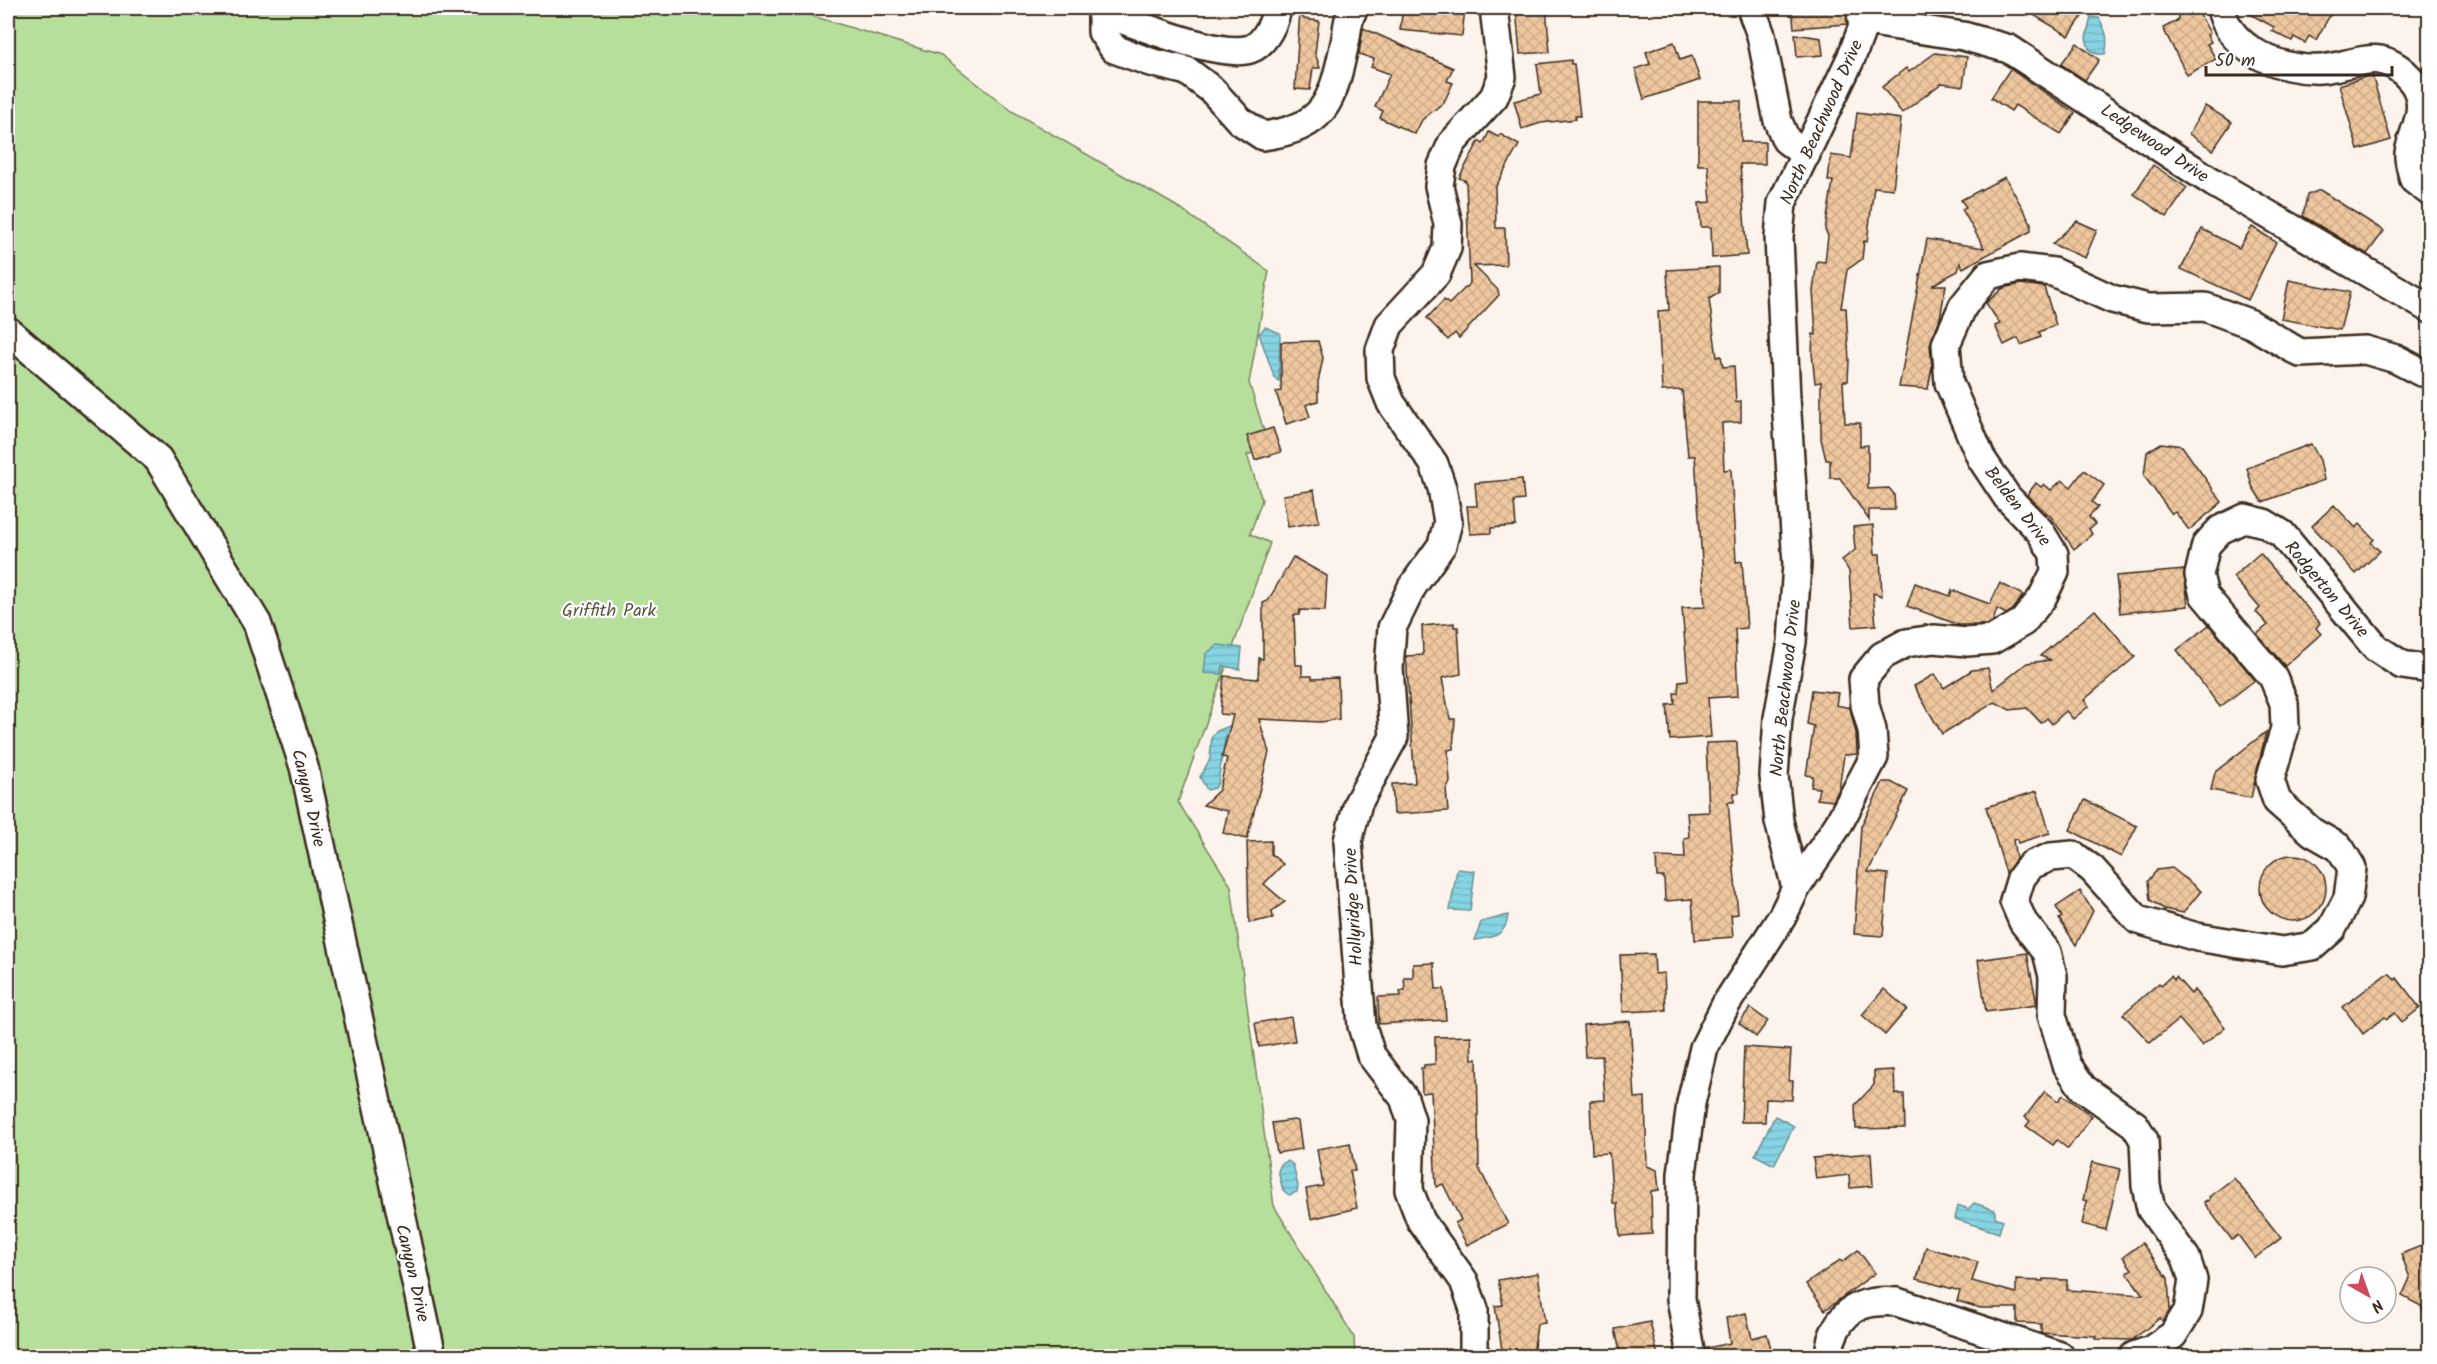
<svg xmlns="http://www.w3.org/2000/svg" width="2437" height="1364" viewBox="0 0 2437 1364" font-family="Kalam,sans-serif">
	<defs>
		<pattern id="water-rules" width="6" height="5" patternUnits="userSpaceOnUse" patternTransform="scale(1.5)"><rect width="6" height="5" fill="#86d4e3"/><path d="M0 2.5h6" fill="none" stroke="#75b6c2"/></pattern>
		<pattern id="building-cross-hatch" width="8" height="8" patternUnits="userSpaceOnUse" patternTransform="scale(1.5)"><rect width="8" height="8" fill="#efc79f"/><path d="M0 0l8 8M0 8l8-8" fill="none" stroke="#ceab88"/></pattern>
	</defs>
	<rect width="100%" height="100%" fill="#fcf4ec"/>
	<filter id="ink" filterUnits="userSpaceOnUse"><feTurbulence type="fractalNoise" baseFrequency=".0167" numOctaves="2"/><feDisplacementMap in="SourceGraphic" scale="12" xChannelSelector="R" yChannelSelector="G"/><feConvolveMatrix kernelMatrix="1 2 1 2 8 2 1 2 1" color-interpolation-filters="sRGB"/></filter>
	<g filter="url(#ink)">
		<!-- park -->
		<path fill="#b6df9c" stroke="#78845d" stroke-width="1.5" d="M8 8H786L941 55 1012 111 1176 206 1269 271 1249 383 1269 447 1247 455 1262 500 1250 534 1270 543 1178 802 1231 886 1274 1206 1354 1337 1355 1356H8Z"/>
		<!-- water -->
		<g fill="url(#water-rules)" stroke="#689094" stroke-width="1.5">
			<path d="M2091 17 2099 18C2106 31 2109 39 2105 54H2097L2089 49 2086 38Z"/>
			<path d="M1265 327 1280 333 1279 381 1275 379 1259 334Z"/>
			<path d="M1218 645 1242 648 1240 669 1223 666 1222 674 1204 673 1206 654Z"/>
			<path d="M1237 723 1225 738 1218 783 1215 788 1207 790 1200 777 1210 759 1212 736 1217 731Z"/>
			<path d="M1457 869 1475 871 1470 911 1450 910Z"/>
			<path d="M1508 915C1506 936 1494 937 1475 940L1481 922Z"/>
			<path d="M1775 1116 1794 1126 1774 1165 1755 1155Z"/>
			<path d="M1288 1161 1293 1165 1298 1186 1297 1192 1289 1195 1283 1190 1278 1171 1281 1164Z"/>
			<path d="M1974 1203 1995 1210V1217L2003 1220 1999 1233 1955 1219 1958 1205 1968 1209Z"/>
		</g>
		<!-- building -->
		<g fill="url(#building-cross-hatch)" stroke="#3b2a1e" stroke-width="1.5">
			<path d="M1403 8H1465L1462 36 1400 30Z"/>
			<path d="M1516 8H1546L1550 52 1520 54Z"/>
			<path d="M1792 8H1846L1847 24 1794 28Z"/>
			<path d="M2022 8H2088L2069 36Z"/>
			<path d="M2180 8H2196L2210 33 2207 35 2211 42 2207 44 2216 59 2187 75 2163 28 2177 21Z"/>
			<path d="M2239 8H2334L2316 40 2309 36 2305 43 2294 37 2292 41 2272 31 2274 27Z"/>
			<path d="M1300 10 1304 19 1319 21 1315 53 1320 68H1313L1310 90 1295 89Z"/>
			<path d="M1363 28 1453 68 1447 81 1453 83 1444 102 1422 120 1415 134 1380 118 1383 111 1375 107 1390 74 1371 67 1374 59 1359 54Z"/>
			<path d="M1795 34 1821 38 1823 55 1797 57Z"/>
			<path d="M1674 42 1680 60 1692 56 1700 80 1644 99 1635 69 1650 64 1646 52Z"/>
			<path d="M2077 43 2099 60 2085 80 2061 64Z"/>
			<path d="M1935 53 1967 57 1963 86 1942 83 1902 113 1882 87 1906 68 1909 72Z"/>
			<path d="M1571 60V64H1574L1580 116H1575L1576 119 1541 123 1522 129 1514 101 1541 94 1537 64Z"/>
			<path d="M2010 69 2075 113 2061 134 2015 105 2011 111 1991 98Z"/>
			<path d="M2372 75 2391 140 2358 150 2339 85Z"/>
			<path d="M1698 101H1741V142H1765V164H1740L1747 255 1712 258 1711 227H1701L1699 203 1711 202 1708 165H1698Z"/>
			<path d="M2205 106 2232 122 2213 150 2189 134Z"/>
			<path d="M1857 113 1901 119 1893 189 1874 187 1867 242 1864 241 1862 259 1847 270 1841 308H1846L1849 361 1848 381H1843L1845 423H1860V446L1868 445V489L1889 488 1894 494 1895 510H1869V520L1840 478H1830V460H1826L1821 439V382L1815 383 1812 353 1813 334 1816 335 1813 291 1817 261 1825 262 1828 236 1825 230 1833 181H1828L1831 155 1851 158Z"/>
			<path d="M1489 132 1498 137 1500 134 1519 145 1495 188 1496 228H1505L1506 265 1474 266 1498 290 1499 295 1459 338 1455 333 1448 340 1427 318 1444 300 1449 304 1470 283 1466 181 1459 178 1479 141 1483 144Z"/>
			<path d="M2153 165 2187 188 2167 217 2134 194Z"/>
			<path d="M2005 177 2031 223V231L1963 268 1960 263 1958 271 1932 285H1946L1940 318 1930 345 1932 367 1928 389 1899 387 1927 239 1984 248 1962 209 1966 207 1961 200Z"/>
			<path d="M2320 190 2384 231 2367 254 2303 216 2307 195Z"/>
			<path d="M2077 221 2097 230 2085 258 2052 244Z"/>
			<path d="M2252 227 2276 242 2248 300 2181 269 2202 229 2239 248Z"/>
			<path d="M1719 267V293L1709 299 1717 357 1721 356 1723 367 1734 366 1736 402 1741 401V422L1722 423 1724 470 1731 469 1736 562 1742 561 1747 628 1735 629 1738 696 1708 698 1711 737 1670 740 1667 705 1675 704 1674 693H1678L1679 681 1688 680 1682 608 1705 607 1695 456H1688L1682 390 1662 391 1658 311 1669 310 1667 270Z"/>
			<path d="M2289 280 2350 292 2340 330 2281 319Z"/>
			<path d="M2021 284 2044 287 2056 325 2039 332 2041 337 2021 345 2018 338 2004 345 1995 326 2000 324 1986 303 2003 288Z"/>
			<path d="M1318 341 1323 358 1318 382V401L1306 405 1310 417 1286 424 1276 392 1281 391V342Z"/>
			<path d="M1273 428 1281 452 1255 460 1247 436Z"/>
			<path d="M2161 443 2182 446 2222 502 2189 530 2175 512 2172 514 2144 476 2147 452Z"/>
			<path d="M2311 444 2320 460 2324 480 2262 502 2252 486 2247 468Z"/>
			<path d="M2084 470 2104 485 2092 502 2098 507 2089 517 2095 524 2089 529 2092 534 2074 549 2051 517 2027 495 2036 483 2041 487 2044 484 2051 490 2062 480 2071 487Z"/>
			<path d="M1522 479 1524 500 1514 501 1516 526 1491 528V533L1470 534 1467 506H1477L1475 483Z"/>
			<path d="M1314 490 1319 522 1288 527 1283 495Z"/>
			<path d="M2334 505 2356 528 2360 524 2374 539 2371 543 2380 551 2356 574 2312 526Z"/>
			<path d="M1873 525 1875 554H1880L1882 596 1873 593 1876 625 1853 627 1849 571 1842 560 1855 550 1853 527Z"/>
			<path d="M2260 553 2320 623 2316 628 2321 634 2285 666 2257 634 2268 625 2256 612 2260 608 2233 577Z"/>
			<path d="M1293 557 1327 576 1325 611 1300 610 1299 615H1294L1296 665H1302V676H1312V679L1338 678 1339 719 1321 722 1259 719 1269 752 1247 839 1223 833 1228 811 1203 805 1219 790 1227 758 1222 757 1233 715 1220 714 1224 676 1258 679 1259 658 1263 659V603L1268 601Z"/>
			<path d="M2184 570 2188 606 2120 613 2116 576Z"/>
			<path d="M1915 583 1950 596 1952 590 1990 604 2000 583 2023 595 2013 610 2006 614 1997 609 1993 621 1987 625H1959L1907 606Z"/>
			<path d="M2095 610 2135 657 2084 700 2089 706 2073 719 2066 711 2052 724 2047 718 2041 723 2027 708 2010 710 1995 702 1942 734 1914 686 1935 674 1944 688 1972 670 1988 668 1993 690 2027 663 2051 660 2040 656Z"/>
			<path d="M1454 623V627H1458L1461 674 1442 678 1450 719H1455L1453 749 1448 750 1450 782 1446 790 1448 811 1394 814 1392 784 1415 783 1406 656 1423 655 1422 626Z"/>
			<path d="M2209 625 2255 680 2220 707 2177 650Z"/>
			<path d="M1812 690 1838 693 1836 705 1850 708 1856 733 1857 754 1844 755 1839 789 1833 801 1817 799 1819 788 1811 787 1813 776 1806 775 1814 726 1807 724Z"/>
			<path d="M2266 732 2251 798 2211 790 2215 772Z"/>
			<path d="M1737 742 1739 793H1734V802H1728L1738 914 1731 915 1733 937 1695 940 1692 899 1665 901 1664 877H1657L1656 857 1685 858 1684 838 1689 837 1687 813 1709 812 1706 743Z"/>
			<path d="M1883 782H1891L1908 791 1868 872 1888 874 1883 936 1854 934 1861 826Z"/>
			<path d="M2037 791 2050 833 2018 843 2017 839 2013 840 2016 859 2006 873 1986 807Z"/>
			<path d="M2085 800 2137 826 2121 857 2070 830Z"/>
			<path d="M1271 841V854L1283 864 1264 884 1285 902 1272 911 1273 918 1249 923 1247 842Z"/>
			<circle cx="2293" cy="888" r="33"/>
			<path d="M2172 868 2201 891 2183 913 2164 909 2150 900 2148 881 2157 870Z"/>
			<path d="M2080 891 2093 911 2076 945 2059 919 2062 917 2056 907Z"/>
			<path d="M2027 953 2037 1005 1986 1012 1978 960Z"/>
			<path d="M1654 954 1655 974 1664 973 1666 1010 1623 1012 1620 955Z"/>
			<path d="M1434 963 1436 989H1444L1446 1020 1379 1024 1378 997 1401 996 1400 991 1405 990 1404 978H1413V964Z"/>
			<path d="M2390 974 2395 980 2397 978 2420 1008 2402 1022 2395 1013 2387 1019 2385 1017 2363 1034 2343 1007 2385 975Z"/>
			<path d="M2171 976 2174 980 2176 977 2191 994 2194 990 2225 1027 2202 1046 2179 1019 2150 1043 2123 1014 2159 983 2161 985Z"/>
			<path d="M1884 989 1907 1009 1885 1035 1862 1015Z"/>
			<path d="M1750 1008 1768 1021 1756 1037 1739 1023Z"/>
			<path d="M1291 1017 1295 1041 1259 1047 1255 1023Z"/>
			<path d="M1630 1021 1635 1098 1645 1097 1647 1166 1657 1170 1659 1190 1651 1191 1652 1234 1620 1236 1617 1203H1613L1609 1153 1592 1154 1590 1101 1605 1100 1602 1056 1585 1057 1583 1025Z"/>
			<path d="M1471 1036 1472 1059H1477L1479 1168 1508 1224 1467 1245 1455 1223 1461 1220 1443 1184 1436 1187 1431 1092 1422 1093 1421 1068H1424V1065L1435 1064V1037Z"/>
			<path d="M1744 1047 1791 1050 1789 1081H1793L1792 1100 1766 1099 1765 1122H1741Z"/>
			<path d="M1894 1070 1895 1094H1904L1905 1128 1856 1129 1855 1105 1874 1085V1071Z"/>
			<path d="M2045 1091 2058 1101 2063 1095 2092 1116 2068 1149 2057 1140 2053 1145 2026 1126 2030 1121 2025 1117Z"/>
			<path d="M1294 1120 1298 1121 1302 1149 1277 1153 1272 1123Z"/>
			<path d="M1350 1143 1355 1171H1350L1357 1208 1311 1219 1306 1189 1323 1186 1317 1149Z"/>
			<path d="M1871 1153 1873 1186 1850 1188 1849 1175 1816 1179 1813 1158Z"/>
			<path d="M2092 1162 2120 1169 2106 1230 2082 1224 2087 1201 2083 1200Z"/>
			<path d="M2234 1178 2281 1238 2255 1258 2238 1235 2232 1240 2204 1203 2210 1199 2209 1197Z"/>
			<path d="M2430 1237V1322L2428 1323 2421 1306 2402 1296 2410 1278 2401 1254 2426 1244Z"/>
			<path d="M2142 1243 2168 1278 2170 1310 2163 1322 2160 1318 2132 1340 2095 1339 2096 1336 2041 1333V1324L2017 1323V1308H1980L1957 1301 1960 1291 1917 1279 1926 1247 1978 1262 1972 1281 2016 1293V1280L2043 1281V1279L2067 1280V1290L2143 1295 2127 1273 2132 1269 2123 1257Z"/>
			<path d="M1858 1250 1875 1273 1825 1310 1806 1284 1840 1260 1842 1262Z"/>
			<path d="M1538 1273 1545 1323 1537 1324 1533 1356H1503L1495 1306 1503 1305 1498 1280Z"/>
			<path d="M1746 1313 1752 1338 1767 1334 1773 1356H1708L1707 1348 1730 1343 1726 1318Z"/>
			<path d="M1650 1322 1658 1356H1621L1615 1329Z"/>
		</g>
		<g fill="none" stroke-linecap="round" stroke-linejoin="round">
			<!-- minor casing -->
			<g stroke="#3b2a1e" stroke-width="32">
				<g id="minor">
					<path d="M1102 8V32L1114 49 1150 62 1187 71 1212 90 1240 121 1263 136C1325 127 1332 103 1344 47 1348 33 1346 20 1354 8"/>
					<path d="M1751 8 1761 35 1778 121 1786 140 1806 155"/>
					<path d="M2221 8C2229 50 2281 71 2321 69 2337 68 2365 57 2380 60 2396 63 2415 79 2419 95 2425 114 2412 134 2409 153 2408 161 2412 172 2414 180L2430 192"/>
					<path d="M1103 13C1135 23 1220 59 1250 49 1265 44 1275 21 1277 8"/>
					<path d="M8 331 158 459 257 623 304 767 432 1356"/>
					<path d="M1796 888 1838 825 1874 757 1872 730 1865 705 1863 679 1882 656 1906 643 1934 639 1967 642 1992 640 2023 622 2042 598 2055 572 2054 554 2040 531 2007 497 1981 458 1949 383 1946 344 1963 306 1988 275 2020 268 2053 272 2112 299 2148 308 2205 307 2251 324 2300 353 2365 350 2396 359 2421 372 2430 371"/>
					<path d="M1474 1356V1309L1464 1281 1421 1221 1409 1190 1411 1120 1404 1098 1371 1055 1362 1026 1348 841 1358 803 1394 737 1389 668 1392 628 1412 587 1442 545 1448 522 1442 488 1434 464 1391 403 1381 378 1380 350 1389 325 1436 274 1447 248 1448 224 1439 186 1442 166 1452 143 1494 97 1502 77 1494 8"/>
					<path d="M1691 1356 1681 1299 1682 1174 1691 1103 1704 1048 1726 1004 1782 917 1796 888 1779 821 1774 776 1778 718 1792 642 1797 563 1786 399 1779 237 1782 203 1851 58 1865 21 1963 36 2009 49 2214 183 2430 309"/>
					<path d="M1831 1356C1828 1348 1832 1337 1836 1329 1849 1304 1870 1300 1897 1302L2060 1356"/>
					<path d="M2134 1356 2151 1350 2173 1335 2188 1311 2193 1280 2186 1258 2151 1209 2146 1186 2144 1140 2135 1125 2083 1088 2067 1065 2052 1015 2053 976 2047 952 2023 922 2014 901 2021 878 2031 865 2051 857 2073 855 2092 869 2138 920 2197 937 2282 951 2313 946 2332 929 2348 898 2352 868 2340 848 2312 832 2277 801 2270 780 2285 728 2284 703 2273 677 2204 595 2199 575 2206 545 2220 530 2245 518 2264 523 2282 534 2376 648 2402 665 2430 669"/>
				</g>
			</g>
			<!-- tertiary casing -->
			<g stroke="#3b2a1e" stroke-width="38">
				<path id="tertiary" d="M1864 8 1865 21"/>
			</g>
			<!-- minor -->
			<use href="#minor" stroke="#fff" stroke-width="27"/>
			<!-- tertiary -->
			<use href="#tertiary" stroke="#fff" stroke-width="33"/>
		</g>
	</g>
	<g text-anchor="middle" stroke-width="4.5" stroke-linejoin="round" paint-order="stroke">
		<!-- street labels -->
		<g font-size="18" fill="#3b2a1e" stroke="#fff">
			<text transform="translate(1821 122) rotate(-66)" y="6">North Beachwood Drive</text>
			<text transform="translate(2155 143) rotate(34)" y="6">Ledgewood Drive</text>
			<text transform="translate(2018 506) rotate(52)" y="6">Belden Drive</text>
			<text transform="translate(2327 589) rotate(50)" y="6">Rodgerton Drive</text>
			<text transform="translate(1785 688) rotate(-84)" y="6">North Beachwood Drive</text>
			<text transform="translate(309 798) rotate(77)" y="6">Canyon Drive</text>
			<text transform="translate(1353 907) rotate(-93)" y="6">Hollyridge Drive</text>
			<text transform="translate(413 1273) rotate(77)" y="6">Canyon Drive</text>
		</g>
		<!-- park labels -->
		<g font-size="18" fill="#5a573e" stroke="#fff">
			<text x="609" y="616">Griffith Park</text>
		</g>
	</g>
	<!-- margin -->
	<rect width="2437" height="1364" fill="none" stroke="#fff" stroke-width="30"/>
	<rect x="15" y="15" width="2407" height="1334" fill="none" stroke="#3b2a1e" stroke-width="2" filter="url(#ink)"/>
	<!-- north arrow -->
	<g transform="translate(2368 1295) rotate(140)"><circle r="28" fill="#ffffff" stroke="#b1aaa5" stroke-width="1.5"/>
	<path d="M0-4.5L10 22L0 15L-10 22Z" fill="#d1495b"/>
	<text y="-9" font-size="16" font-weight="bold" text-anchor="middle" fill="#3b2a1e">N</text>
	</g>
	<!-- scale -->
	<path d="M2206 66v9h186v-9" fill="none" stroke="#3b2a1e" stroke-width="3"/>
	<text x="2215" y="66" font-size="18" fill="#3b2a1e" stroke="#ffffff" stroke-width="4.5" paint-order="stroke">50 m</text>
</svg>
